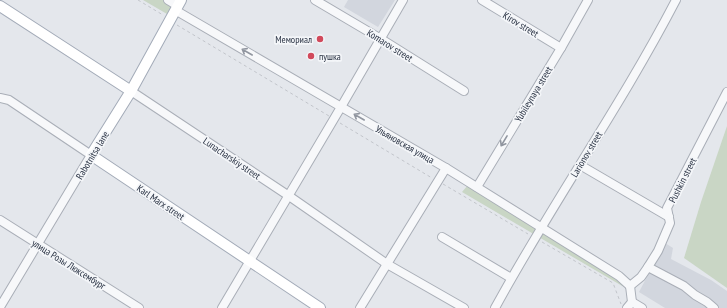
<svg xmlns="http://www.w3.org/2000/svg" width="727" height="308" viewBox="0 0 727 308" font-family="'PT Sans Narrow',sans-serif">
	<rect width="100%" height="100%" fill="#e4e7ec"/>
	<!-- built -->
	<g fill="#d2d6de">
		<path d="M348 0H395L378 27 344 7Z"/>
		<path d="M665 243 673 248 671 259 711 280 727 291V308H665L639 292Z"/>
	</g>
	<!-- green -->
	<g fill="#c9d6c5">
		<path d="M143 0H164L172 5 167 14Z"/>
		<path d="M727 126V288L684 258 701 202Z"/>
		<path d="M468 185 621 281 624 287 462 192Z"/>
	</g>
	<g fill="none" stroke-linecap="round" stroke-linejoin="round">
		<!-- minor casing -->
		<g stroke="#a9aeb7" stroke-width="10">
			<g id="minor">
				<path d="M168 0 178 6"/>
				<path d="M315 0 381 39 464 91"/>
				<path d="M482 0 561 48"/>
				<path d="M175 10 446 168 619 276 630 286"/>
				<path d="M131 91 289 196 387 264 464 308"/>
				<path d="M0 98 9 100 91 155 0 307"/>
				<path d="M580 165 669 217"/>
				<path d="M477 187 561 48 588 0"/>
				<path d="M0 220 139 308"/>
				<path d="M442 237 511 278"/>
				<path d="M648 267 684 286 695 295 707 302 714 308"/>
				<path d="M630 286 641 277 648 267 658 251 670 223 667 208 727 92"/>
				<path d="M632 302 642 308"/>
				<path d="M222 308 341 107 403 0"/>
				<path d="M360 308 446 168"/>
				<path d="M495 308C552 203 621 106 676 0"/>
				<path d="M627 308 632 302 630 286"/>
			</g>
		</g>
		<!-- major casing -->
		<g stroke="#a3abb8" stroke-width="12">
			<g id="major">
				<path d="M181 0 131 91 91 155 320 308"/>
				<path d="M0 6 131 91"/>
			</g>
		</g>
		<!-- path -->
		<g stroke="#c2c5cb" stroke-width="1" stroke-dasharray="3 3" stroke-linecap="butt">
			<path d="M138 0 163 15"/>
			<path d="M177 25 329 116"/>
			<path d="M340 123 432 178"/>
			<path d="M443 184 528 234"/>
			<path d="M542 242 613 283 621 304"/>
		</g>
		<!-- minor -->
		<use href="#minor" stroke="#f7f8fa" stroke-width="8"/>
		<!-- major -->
		<use href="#major" stroke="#fff" stroke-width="10"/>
	</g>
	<!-- one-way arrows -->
	<defs><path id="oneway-shaft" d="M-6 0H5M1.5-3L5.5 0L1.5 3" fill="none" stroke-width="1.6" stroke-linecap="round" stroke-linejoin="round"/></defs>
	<g stroke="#9196a0">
		<use href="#oneway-shaft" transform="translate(247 52) rotate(-150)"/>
		<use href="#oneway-shaft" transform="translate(359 117) rotate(-150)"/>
		<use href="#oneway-shaft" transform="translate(504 141) rotate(121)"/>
	</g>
	<!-- markers -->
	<g fill="#d1495b" stroke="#f4f6f9" stroke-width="1.5">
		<circle cx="320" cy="39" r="4"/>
		<circle cx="311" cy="56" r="4"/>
	</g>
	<g text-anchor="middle" stroke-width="3.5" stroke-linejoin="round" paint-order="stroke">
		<!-- street labels -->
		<g font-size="10" fill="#2b3445" stroke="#f4f6f9">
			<text transform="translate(521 24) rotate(31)" y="4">Kirov street</text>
			<text transform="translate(390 45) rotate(32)" y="4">Komarov street</text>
			<text transform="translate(533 94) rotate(-59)" y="4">Yubileynaya street</text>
			<text transform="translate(405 144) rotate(30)" y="4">Ульяновская улица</text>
			<text transform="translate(586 154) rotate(-59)" y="4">Larionov street</text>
			<text transform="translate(92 155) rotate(-59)" y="4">Rabotnitsa lane</text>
			<text transform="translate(232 158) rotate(34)" y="4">Lunacharskiy street</text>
			<text transform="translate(682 180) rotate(-63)" y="4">Pushkin street</text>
			<text transform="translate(161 202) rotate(34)" y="4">Karl Marx street</text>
			<text transform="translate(69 264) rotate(32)" y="4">улица Розы Люксембург</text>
		</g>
		<!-- poi labels -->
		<g font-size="10" fill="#2b3445" stroke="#f4f6f9" text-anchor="end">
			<text x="312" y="43">Мемориал</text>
			<text x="319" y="60" text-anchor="start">пушка</text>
		</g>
	</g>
</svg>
